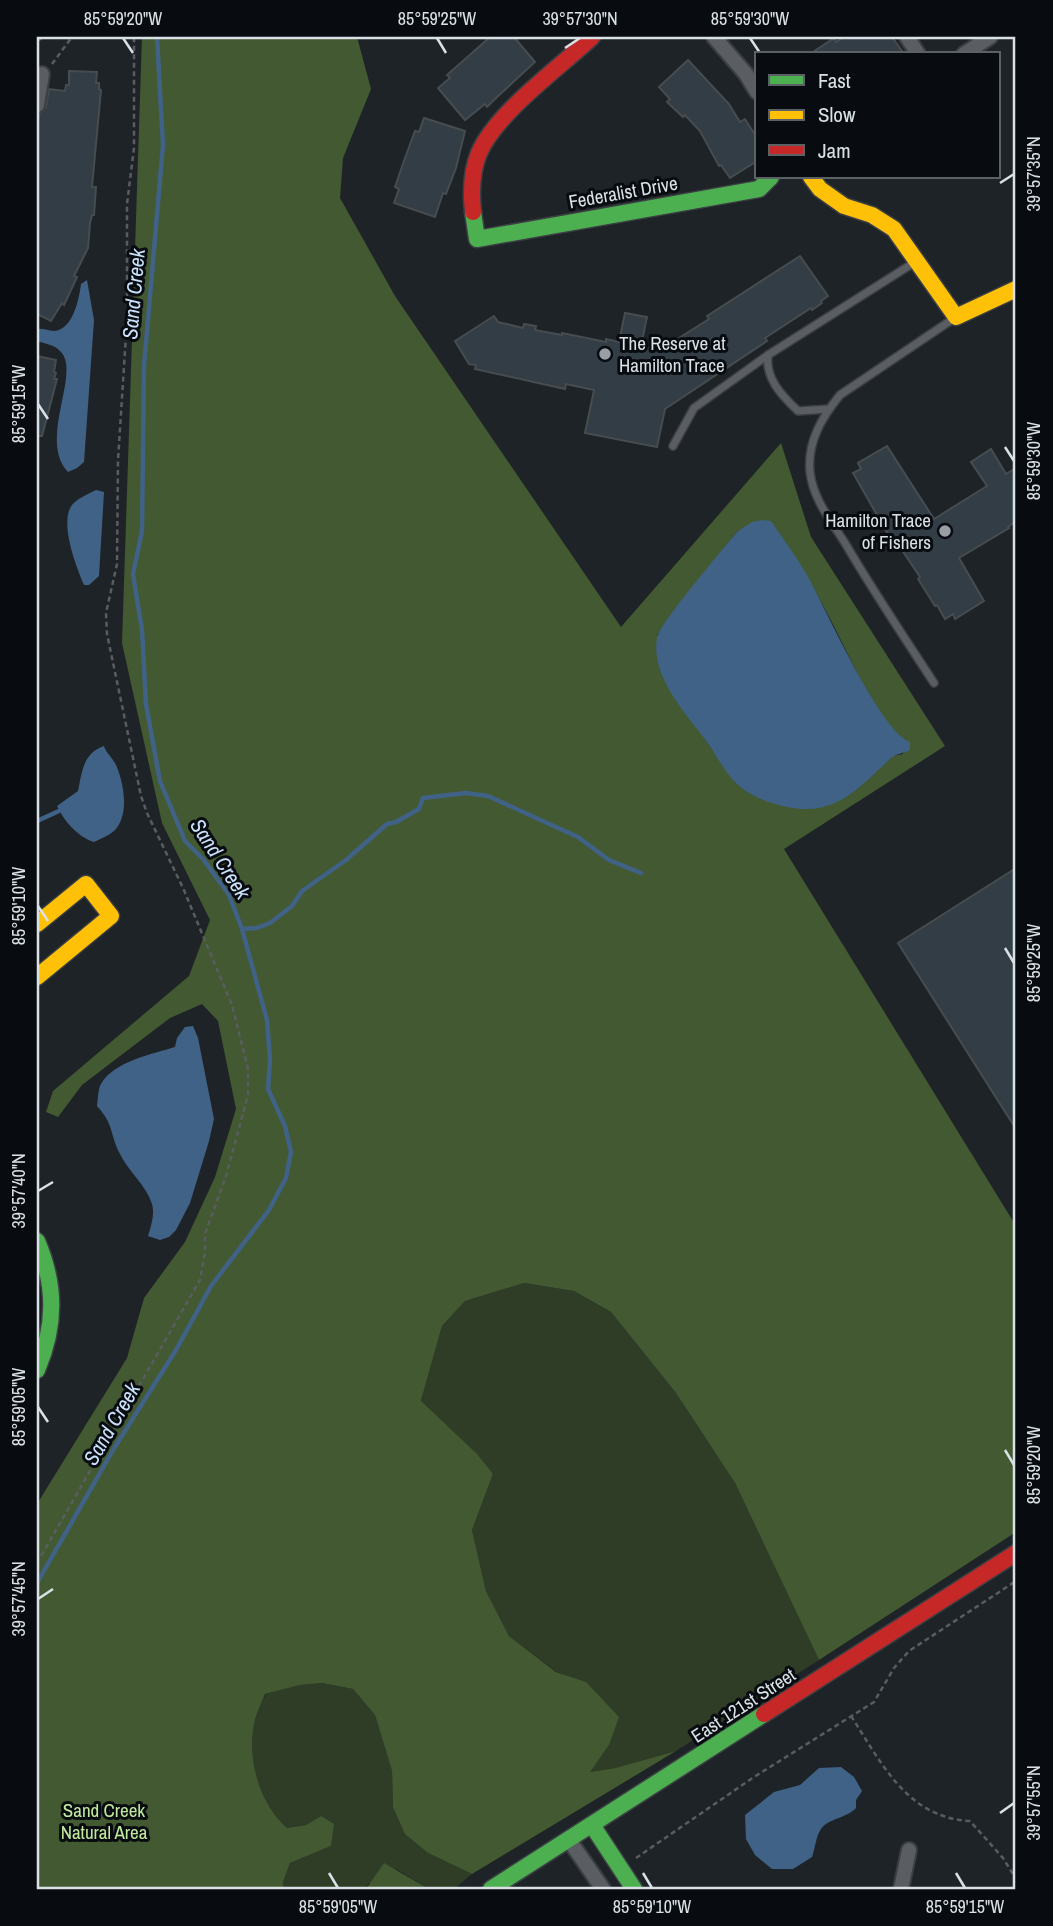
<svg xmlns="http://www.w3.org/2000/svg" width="1053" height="1926" viewBox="0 0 1053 1926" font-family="'Archivo Narrow',sans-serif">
	<rect width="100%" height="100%" fill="#1e2327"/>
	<!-- green -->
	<g fill="#2f3d26">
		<path d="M524 1283 574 1291 611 1312 676 1393 735 1483 819 1660 676 1751 615 1768 589 1772 609 1745 586 1683 557 1672 509 1636 486 1591 472 1530 493 1474 421 1402 442 1326 465 1301Z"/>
		<path d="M322 1683 353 1689 375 1715 392 1771 393 1807 428 1853 472 1874 454 1889H429L396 1869 368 1884 366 1889H284L283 1882 290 1863 331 1846 321 1816 306 1825 287 1828C259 1803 246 1757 255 1720 257 1711 262 1702 266 1694L300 1685Z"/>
	</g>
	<!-- forest -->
	<g fill="#425931" fill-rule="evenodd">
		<path d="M142 37H357L371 89 343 158 340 198 395 296 621 627 781 443 811 537 945 746 784 849 1016 1226V1532L819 1660 735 1483 676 1393 611 1312 574 1291 524 1283 465 1301 442 1326 421 1401 477 1454 493 1474 472 1530 486 1591 509 1636 556 1672 586 1682 619 1717 609 1745 590 1772 615 1768 676 1751 472 1874 428 1853 405 1834 393 1807 392 1771 375 1715 353 1689 322 1683 300 1685 265 1694C262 1703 257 1711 255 1720 246 1757 259 1803 287 1828L306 1825 321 1816 334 1824 331 1846 290 1863 283 1882 284 1889H37V1504L127 1358 144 1298 185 1242 215 1177 236 1109 218 1021 202 1004 170 1018 82 1085 58 1117 46 1112 53 1091 189 976 210 920 162 823 122 643ZM771 522C791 551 810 581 827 613 846 648 875 718 905 741L903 754 893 756 827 806 807 809 761 799 738 785 704 738 657 635 737 532Z"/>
		<path d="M384 1863 429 1889H366Z"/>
	</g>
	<!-- water -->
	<g fill="#416287">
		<path d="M87 280 94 320 84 462 77 468 68 472C38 439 81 374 61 352 54 344 45 344 37 341V329C43 328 48 331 54 331 73 330 79 299 81 284Z"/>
		<path d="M96 490 104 492 99 576 89 585H84C76 566 59 522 72 505 78 498 88 494 96 490Z"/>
		<path d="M762 520 771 521C783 539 796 556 807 575 825 607 881 733 910 742V750C904 753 896 754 891 758 866 781 843 809 807 809 785 809 754 800 737 784 726 774 718 758 709 745 688 715 650 678 657 638 659 624 724 548 737 532L752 522Z"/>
		<path d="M104 746C106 753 113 758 116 765 124 783 130 816 114 831 108 836 100 839 94 842 78 837 64 821 57 806L78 791C82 772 83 753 104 746Z"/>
		<path d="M193 1026 198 1038 214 1119 209 1141 190 1203 176 1230 169 1237 160 1240 148 1236C151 1226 155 1214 152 1204 146 1185 128 1171 120 1154 109 1133 115 1126 97 1106 98 1099 98 1089 101 1084 114 1061 153 1054 175 1047L177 1038 185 1027Z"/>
		<path d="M841 1767 854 1777 862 1791 856 1800V1808C847 1818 829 1818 821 1829 816 1836 815 1849 812 1857L793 1869H772L755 1855 746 1839 745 1815 774 1792 800 1785 819 1768Z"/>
	</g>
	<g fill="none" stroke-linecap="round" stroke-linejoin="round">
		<!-- stream -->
		<g stroke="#416287" stroke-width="4.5">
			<path d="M37 821 59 811"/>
			<path d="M243 929 257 928 270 923 292 906 302 891 346 860 387 824 396 822 419 809 423 798 466 793 488 796 578 837 609 860 641 873"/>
			<path d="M37 1583 113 1450 176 1350 211 1286 269 1210 286 1178 291 1152 285 1126 268 1089 270 1059 267 1020 242 929 229 895 203 859 185 841 160 781 146 704 142 630 133 574 142 531 144 366 163 145 157 37"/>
		</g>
	</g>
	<!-- building -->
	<g fill="#323d45" stroke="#474c4f" stroke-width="2">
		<path d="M490 37H514L535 62 496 98 487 107 485 104 465 120 438 88 450 78 447 75Z"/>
		<path d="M845 37H892L904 54H810L834 38 836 42Z"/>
		<path d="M688 60 729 104 740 122 745 119 757 138V161L730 178 721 165 719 166 700 131 685 115 683 117 667 102 670 99 659 87Z"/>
		<path d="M69 71 97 72 96 83H99V89L101 90 92 187H96L94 215H92L90 223 88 248 74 276 77 277 64 305 62 303 51 321 37 314V130L39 114 46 107 49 89 65 91 66 85H69Z"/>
		<path d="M424 118 465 131 456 168 446 194 443 193 435 217 394 203 399 189 395 187 405 158 415 131 419 132Z"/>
		<path d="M800 256 828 296 821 301 822 303 812 310 811 308 765 338 767 341 665 409 657 447 585 433 594 390 566 384 565 389 475 369 476 365 469 364 455 341 494 316 498 322 523 328 524 324 536 326 535 330 562 335V333L606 342V339L619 342 625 313 647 317 641 346 660 350 709 319 707 316Z"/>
		<path d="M37 356 56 360 54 372 56 373 54 379H57L42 436H37Z"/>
		<path d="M887 446 934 519 987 486 971 462 991 449 1006 474 1016 468V521L1008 527 1009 528 959 558 984 601 955 619 953 614 945 619 937 605 935 606 918 579 920 577 891 534 889 536 853 473 861 469 858 463Z"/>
		<path d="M1016 868V1129L898 943Z"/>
	</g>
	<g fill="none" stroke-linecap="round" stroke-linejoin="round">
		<!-- lane casing -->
		<g stroke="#3b3f43" stroke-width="10">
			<g id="lane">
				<path d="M829 409 798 411C781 395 765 378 768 355L915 262"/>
				<path d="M673 446 694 408 768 355"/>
				<path d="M934 683C904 637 873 591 845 543 831 521 813 499 810 472 807 442 822 417 840 395L953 319"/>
			</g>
		</g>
		<!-- street casing -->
		<g stroke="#3b3f43" stroke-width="18">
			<g id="street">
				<path d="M714 37 746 74 757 92"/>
				<path d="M907 37 918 54"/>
				<path d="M964 54 990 37"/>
				<path d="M37 105 42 74"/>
				<path d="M569 1840 603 1889"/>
				<path d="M901 1889 909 1850"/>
			</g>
		</g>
		<!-- fast casing -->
		<g stroke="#3b3f43" stroke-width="19">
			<g id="fast">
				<path d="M473 212 477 239 759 189 771 177"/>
				<path d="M37 1241C56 1285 56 1326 37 1370"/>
				<path d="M592 1825 634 1889"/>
				<path d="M491 1889 764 1714"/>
			</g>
		</g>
		<!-- slow casing -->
		<g stroke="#3b3f43" stroke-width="19">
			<g id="slow">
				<path d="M811 177 820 189 844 206 872 215 894 229 956 317 1016 289"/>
				<path d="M37 924 86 884 111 916 37 977"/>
			</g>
		</g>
		<!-- jam casing -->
		<g stroke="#3b3f43" stroke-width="19">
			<g id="jam">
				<path d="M473 212C471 193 471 172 479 153 496 113 559 68 592 37"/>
				<path d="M764 1714 1016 1553"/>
			</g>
		</g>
		<!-- path -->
		<g stroke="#5a5d60" stroke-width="2.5" stroke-dasharray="5 3.5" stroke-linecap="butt">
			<path d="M37 41 44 37"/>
			<path d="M52 64 72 37"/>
			<path d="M37 1563 200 1280 205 1252V1234L226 1176 248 1095V1069L232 1005 183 888 147 813 141 796 107 634 106 613 117 564 118 460 127 320V204L134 148V37"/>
			<path d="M851 1716C881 1762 907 1818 970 1821L1003 1858 1016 1879"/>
			<path d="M636 1858 754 1777 874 1702 894 1668 909 1651 1016 1581"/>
		</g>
		<!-- lane -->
		<use href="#lane" stroke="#5a5e62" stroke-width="7"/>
		<!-- street -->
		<use href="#street" stroke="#5a5e62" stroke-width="14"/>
		<!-- fast -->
		<use href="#fast" stroke="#4caf50" stroke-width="16"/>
		<!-- slow -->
		<use href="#slow" stroke="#ffc107" stroke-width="16"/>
		<!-- jam -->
		<use href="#jam" stroke="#c62828" stroke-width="16"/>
	</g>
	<!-- ticks -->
	<path fill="none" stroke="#dae1e6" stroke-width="2.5" d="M123 38 133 53M437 38 446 53M750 38 760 53M565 48 580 38M1000 183 1014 174M38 404 48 419M1005 447 1014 461M38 906 48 921M1005 948 1014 963M38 1191 53 1182M38 1407 48 1422M1005 1450 1014 1465M38 1599 53 1589M1000 1813 1014 1803M329 1873 338 1888M643 1873 652 1888M956 1873 965 1888"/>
	<!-- markers -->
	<g fill="#989ea3" stroke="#080c10" stroke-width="2.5">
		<circle cx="605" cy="354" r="7"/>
		<circle cx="945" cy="531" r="7"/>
	</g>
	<g text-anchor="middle" stroke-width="6" stroke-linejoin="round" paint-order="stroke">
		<!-- street labels -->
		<g font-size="19" fill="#dae1e6" stroke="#080c10">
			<text transform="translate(623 192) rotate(-10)" y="7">Federalist Drive</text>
			<text transform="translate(743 1705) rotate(-33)" y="7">East 121st Street</text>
		</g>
		<!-- poi labels -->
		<g font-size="19" fill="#dae1e6" stroke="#080c10" text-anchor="start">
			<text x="619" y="350">The Reserve at<tspan x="619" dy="22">Hamilton Trace</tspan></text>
			<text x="931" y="527" text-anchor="end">Hamilton Trace<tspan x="931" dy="22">of Fishers</tspan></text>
		</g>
		<!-- park labels -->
		<g font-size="19" fill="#c1e99e" stroke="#080c10">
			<text x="104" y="1817">Sand Creek<tspan x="104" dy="22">Natural Area</tspan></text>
		</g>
		<!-- water labels -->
		<g font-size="21" font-style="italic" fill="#cbe2fc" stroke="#080c10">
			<text transform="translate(134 294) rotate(-85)" y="7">Sand Creek</text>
			<text transform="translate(220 859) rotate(57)" y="7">Sand Creek</text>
			<text transform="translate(112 1424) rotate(-60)" y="7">Sand Creek</text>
		</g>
	</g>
	<!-- border -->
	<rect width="1053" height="1926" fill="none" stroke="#080c10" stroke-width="77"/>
	<!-- legend -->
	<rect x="755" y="52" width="245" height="126" fill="#080c10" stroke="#5c6166" stroke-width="2"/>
	<rect x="769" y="75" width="35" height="10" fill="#4caf50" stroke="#5c6166" stroke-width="2"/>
	<text x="818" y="88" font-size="21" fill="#dae1e6">Fast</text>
	<rect x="769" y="110" width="35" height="10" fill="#ffc107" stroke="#5c6166" stroke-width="2"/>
	<text x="818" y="122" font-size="21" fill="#dae1e6">Slow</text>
	<rect x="769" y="145" width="35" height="10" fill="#c62828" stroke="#5c6166" stroke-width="2"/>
	<text x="818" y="158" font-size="21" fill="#dae1e6">Jam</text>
	<rect x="38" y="38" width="976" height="1850" fill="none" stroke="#dae1e6" stroke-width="2.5"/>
	<g font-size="18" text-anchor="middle" fill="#dae1e6">
		<text x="123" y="25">85°59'20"W</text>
		<text x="437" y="25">85°59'25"W</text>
		<text x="580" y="25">39°57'30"N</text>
		<text x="750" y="25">85°59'30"W</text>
		<text transform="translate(1034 174) rotate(-90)" y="6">39°57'35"N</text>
		<text transform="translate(19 404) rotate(-90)" y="6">85°59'15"W</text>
		<text transform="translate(1034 461) rotate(-90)" y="6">85°59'30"W</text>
		<text transform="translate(19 906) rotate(-90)" y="6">85°59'10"W</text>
		<text transform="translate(1034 963) rotate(-90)" y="6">85°59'25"W</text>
		<text transform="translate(19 1191) rotate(-90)" y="6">39°57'40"N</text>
		<text transform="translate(19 1407) rotate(-90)" y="6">85°59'05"W</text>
		<text transform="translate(1034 1465) rotate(-90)" y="6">85°59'20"W</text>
		<text transform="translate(19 1599) rotate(-90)" y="6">39°57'45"N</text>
		<text transform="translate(1034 1803) rotate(-90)" y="6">39°57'55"N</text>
		<text x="338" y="1913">85°59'05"W</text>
		<text x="652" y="1913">85°59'10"W</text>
		<text x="965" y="1913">85°59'15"W</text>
	</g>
</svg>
